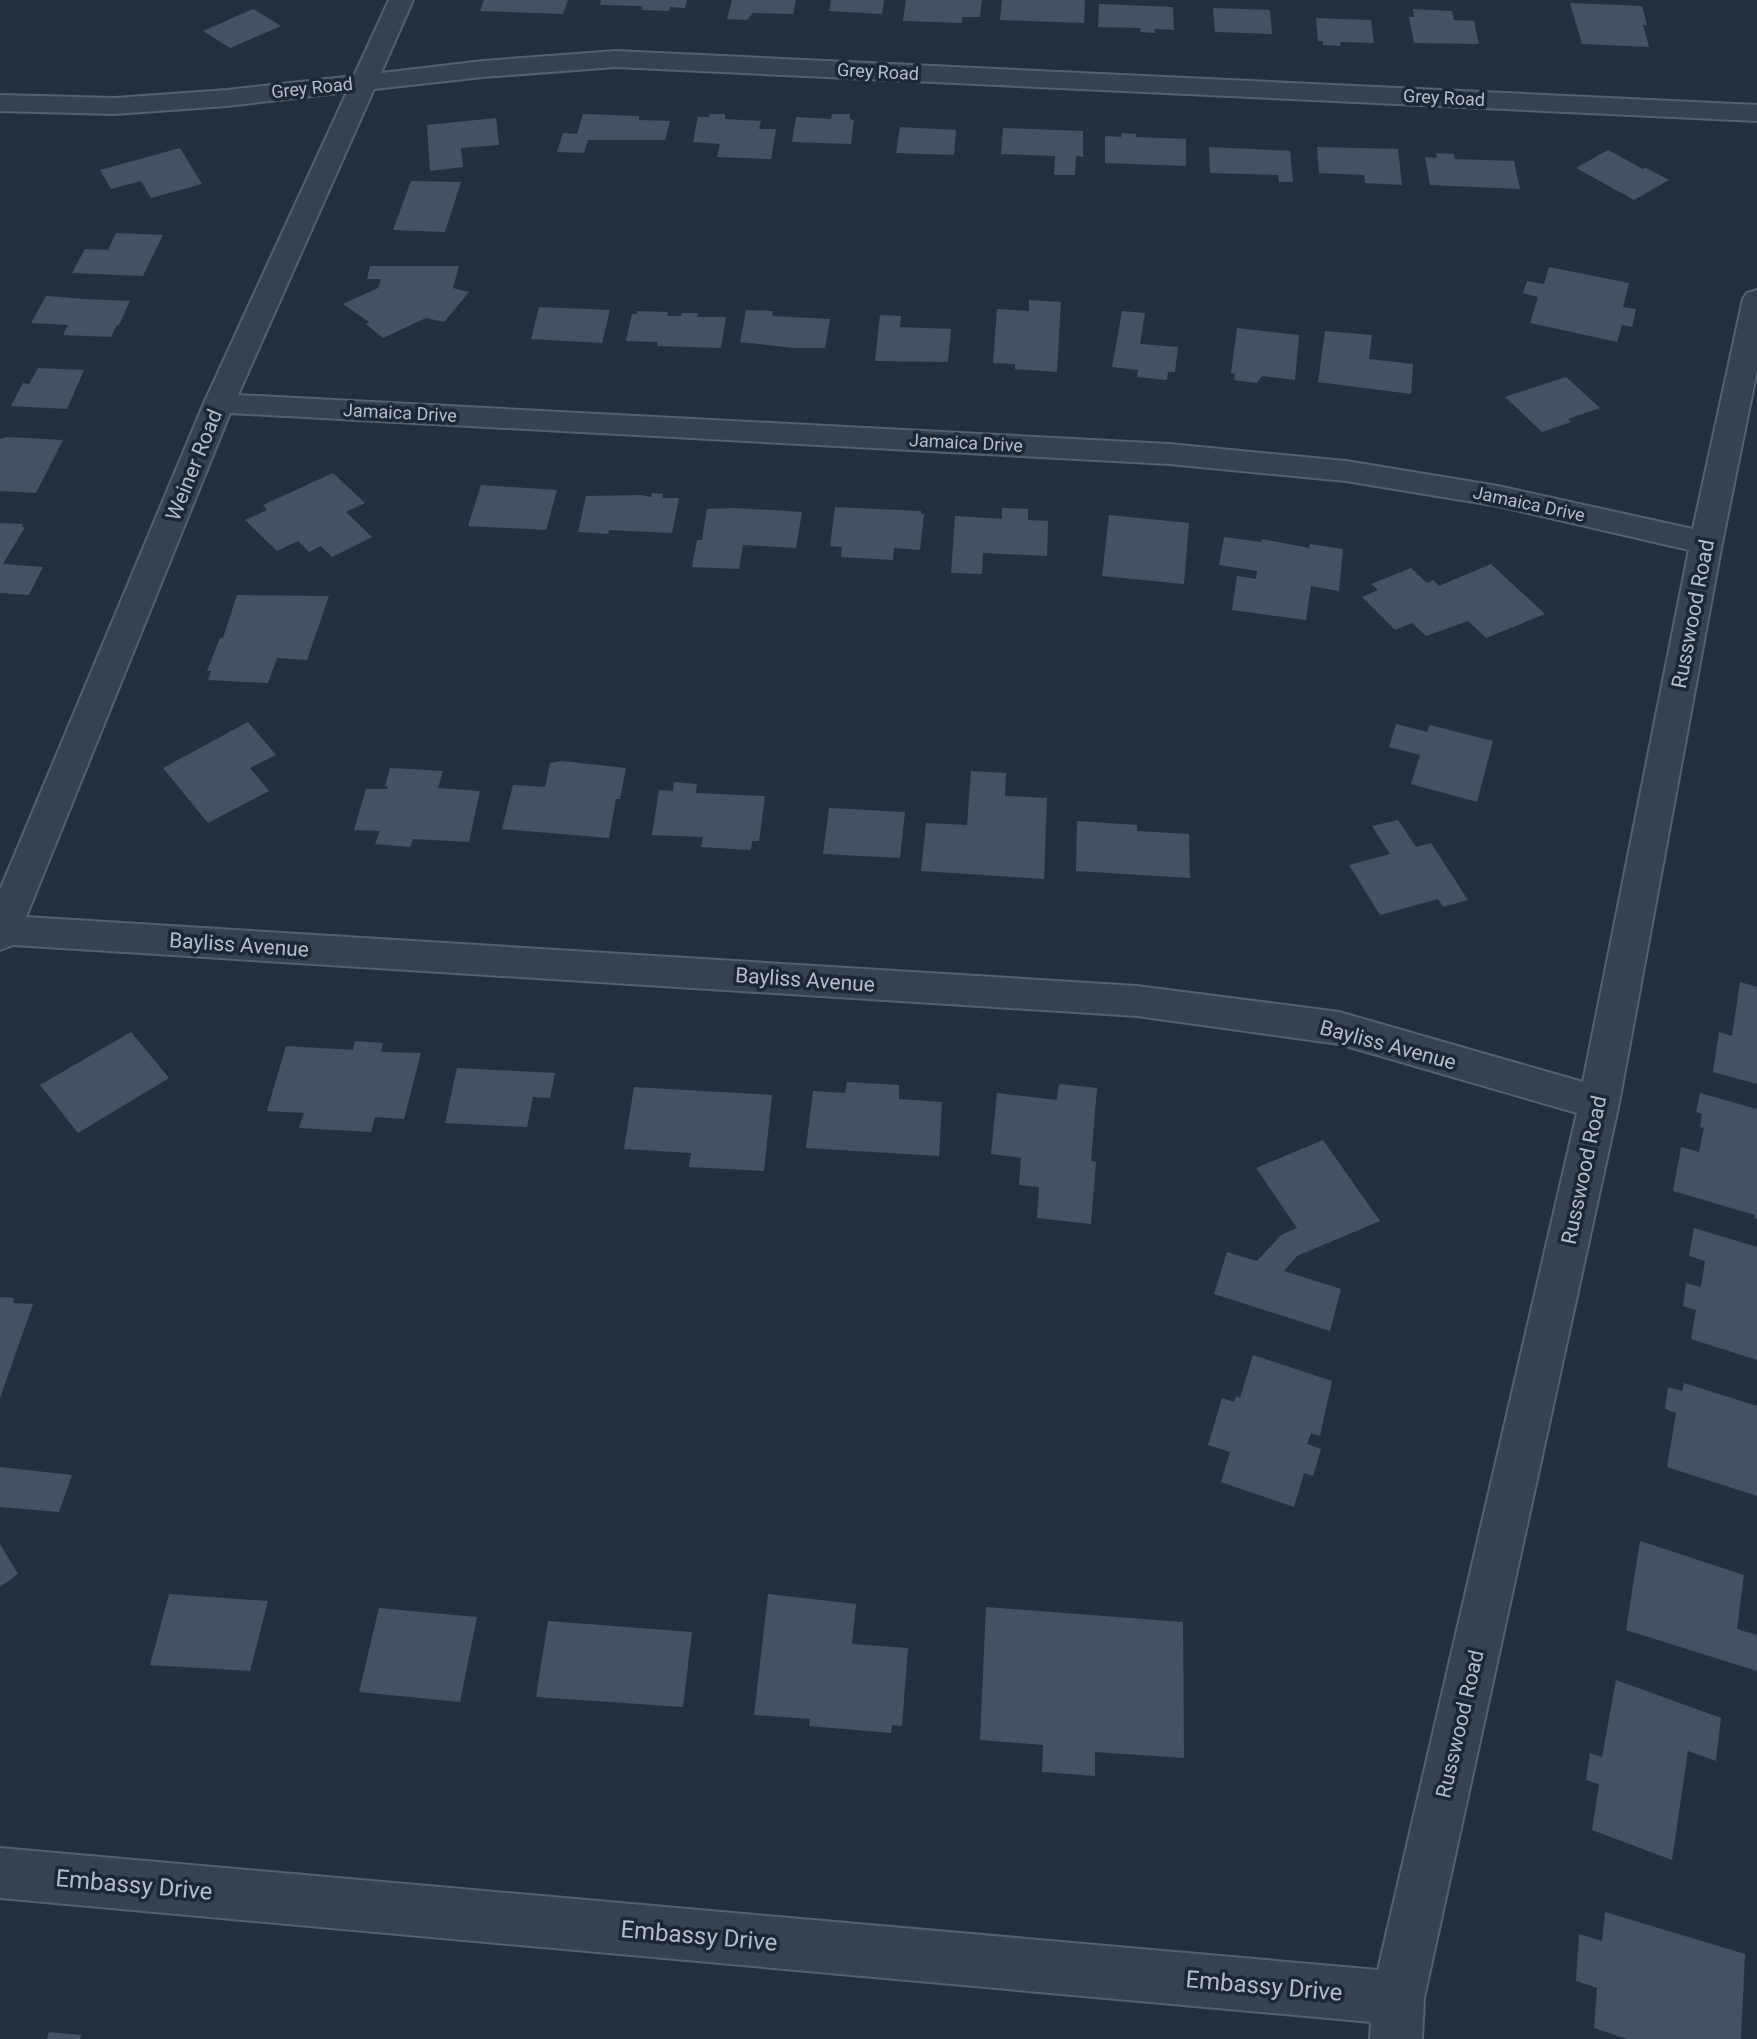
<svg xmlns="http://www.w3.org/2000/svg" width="1757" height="2039" viewBox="0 0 1757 2039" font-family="Roboto,sans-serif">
	<rect width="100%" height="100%" fill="#242f3e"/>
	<!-- building -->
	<g fill="#455162">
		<path d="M484 0H568L563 14 480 11Z"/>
		<path d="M601 0H687L685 8 670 7 669 11 642 10V6L600 5Z"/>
		<path d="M732 0H796L793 14 753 13 747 20 727 19Z"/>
		<path d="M831 0H884L882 14 829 11Z"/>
		<path d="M906 0H982L980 17H962V23L903 21Z"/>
		<path d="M1002 0H1085L1084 23 1000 20Z"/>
		<path d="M1570 3 1642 6 1647 25H1643L1649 47 1582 44Z"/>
		<path d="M1099 4 1173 7 1174 30 1154 29 1155 33 1140 32 1141 28 1098 27Z"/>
		<path d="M1213 8 1270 10 1272 34 1215 32Z"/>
		<path d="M253 9 281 26 230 48 203 31Z"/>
		<path d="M1413 9 1452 11 1454 20 1474 21 1479 44 1414 43 1409 17H1414Z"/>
		<path d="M1316 18 1371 20 1374 43 1340 42 1341 46 1323 45V41H1318Z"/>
		<path d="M583 114 639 116V120L670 121 665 140H588L584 153 557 152 563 133 577 134Z"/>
		<path d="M710 114H725V119L761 121 759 129H776L771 159 717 157 720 144 693 142 698 117H709Z"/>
		<path d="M832 114H850V119L854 120 851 144 792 142 796 117 831 119Z"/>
		<path d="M496 118 499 145 461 148 463 167 430 171 427 125Z"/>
		<path d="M900 127 956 130 954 155 896 153Z"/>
		<path d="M1003 128 1083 131V157L1076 156 1075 175H1054L1055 156 1001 154Z"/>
		<path d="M1122 133 1136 134V137L1186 139V166L1105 163V136L1121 137Z"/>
		<path d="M1209 147 1290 151 1293 182H1279L1278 175 1210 173Z"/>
		<path d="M1317 147 1398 149 1402 185 1365 183 1364 175 1319 173Z"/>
		<path d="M180 148 202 184 151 198 141 181 111 189 100 170Z"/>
		<path d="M1608 150 1643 169 1646 168 1669 180 1634 200 1576 168Z"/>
		<path d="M1436 153 1454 154 1455 159 1514 161 1520 189 1430 185 1425 157 1437 158Z"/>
		<path d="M411 181 461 182 445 232 393 230Z"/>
		<path d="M116 233 163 235 143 276 72 273 85 249 108 250Z"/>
		<path d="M370 266H459L453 288 469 292 444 322 426 318 383 338 366 324 369 322 343 304 378 288 381 279H367Z"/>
		<path d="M1549 267 1629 283 1623 307 1636 309 1632 327 1622 325 1617 342 1530 323 1538 297 1523 293 1527 281 1544 284Z"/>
		<path d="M46 296 85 299 130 301 119 325H117L111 337 63 335 68 325 31 323Z"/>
		<path d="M1029 300 1061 302 1057 372 1015 369V364L993 363 997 309 1029 311Z"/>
		<path d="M539 307 610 310 602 343 531 339Z"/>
		<path d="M746 310 773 311 772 316 830 319 825 348H795L740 342Z"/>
		<path d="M637 311 668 312 667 316H681L682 313H698L697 317H726L721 348 657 346 658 342 626 341 632 314H637Z"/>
		<path d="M1122 311 1145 313 1140 344 1178 347 1175 372H1168L1167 380 1137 377 1138 370 1112 367Z"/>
		<path d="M880 315 901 316 900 327 951 329 948 362 875 361Z"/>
		<path d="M1237 328 1299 335 1295 380 1262 376 1257 383 1234 380 1235 374 1231 373Z"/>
		<path d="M1325 331 1372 335 1369 359 1413 364 1411 394 1318 382Z"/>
		<path d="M38 368 84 370 67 409 11 406 23 383 29 384Z"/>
		<path d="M1566 377 1600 408 1568 419 1571 422 1542 432 1505 397Z"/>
		<path d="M7 437 63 440 36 493 0 491V439Z"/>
		<path d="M333 473 365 503 346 512 372 537 332 557 321 546 309 552 298 541 277 551 245 520 267 510 263 505Z"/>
		<path d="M481 485 557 490 546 530 468 526Z"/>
		<path d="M652 493 663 494 662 498H679L672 533 609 530 608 534 578 532 586 496 641 495 651 497Z"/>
		<path d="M835 507 921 511V514H924L920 550 894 548 893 560 841 557 842 547 830 546Z"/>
		<path d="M735 508 802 512 796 548 743 545 739 569 692 567 697 540H702L707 509Z"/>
		<path d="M1002 508 1028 509V520L1048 521 1047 556 983 553 982 574 951 573 955 516 1002 519Z"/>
		<path d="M1109 515 1189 523 1184 584 1102 576Z"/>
		<path d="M0 523 23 524 22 527H25L3 564 43 567 29 595 0 593Z"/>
		<path d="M1224 537 1261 542 1262 539 1309 548 1310 544 1343 549 1339 591 1311 586 1306 620 1232 610 1237 576 1256 579 1257 571 1219 565Z"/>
		<path d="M1491 564 1545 614 1486 638 1468 621 1426 636 1412 623 1395 630 1362 597 1378 590 1371 584 1411 568 1427 583 1433 580 1439 586Z"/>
		<path d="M237 595 329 596 307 660 277 658 268 683 208 680 211 671H207L220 638H223Z"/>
		<path d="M248 722 276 755 250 768 269 791 208 823 163 768Z"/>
		<path d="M1396 724 1427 732 1430 725 1493 741 1477 802 1411 784 1420 755 1389 747Z"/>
		<path d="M562 761 626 768 620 799H616L609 838 502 829 513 785 545 787 550 763Z"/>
		<path d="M390 768 443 771 438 788 480 791 469 842 413 839 410 847 375 844 380 831 354 830 366 789H387L388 786H385Z"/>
		<path d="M971 771 1006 773 1005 796 1047 798 1044 879 921 871 926 823 967 825Z"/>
		<path d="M674 782 697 784 696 793 765 796 759 841H752L751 850 701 847 703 837 652 835 659 790 673 791Z"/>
		<path d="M829 808 905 812 900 858 823 854Z"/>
		<path d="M1398 820 1416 847 1431 843 1468 900 1443 907 1438 899 1380 915 1349 865 1390 854 1372 826Z"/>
		<path d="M1077 821 1137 825V831L1189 834 1190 878 1076 871Z"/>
		<path d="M1740 982 1757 987V1084L1713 1072 1719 1032 1732 1036Z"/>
		<path d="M131 1032 169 1078 78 1133 40 1085Z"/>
		<path d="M355 1041 383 1043 381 1052 421 1053 404 1119 375 1117 371 1132 299 1128 304 1113 267 1111 286 1046 353 1050Z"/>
		<path d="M457 1068 555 1073 550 1098 533 1097 527 1127 445 1123Z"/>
		<path d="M847 1082 899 1085V1099L942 1102 939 1156 806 1148 813 1091 845 1093Z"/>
		<path d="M1059 1084 1097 1088 1091 1161 1096 1162 1091 1224 1037 1218 1039 1187 1019 1185 1021 1158 991 1154 997 1093 1057 1100Z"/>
		<path d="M634 1087 772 1095 764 1171 689 1167 691 1153 624 1149Z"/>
		<path d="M1700 1093 1757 1109V1219L1754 1218 1755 1215 1673 1191 1681 1147 1699 1152 1704 1128 1700 1127 1702 1114 1696 1112Z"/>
		<path d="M1323 1140 1380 1221 1297 1256 1284 1271 1341 1289 1330 1331 1214 1294 1227 1252 1257 1261 1281 1235 1297 1228 1256 1168Z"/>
		<path d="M1694 1228 1757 1247V1360L1691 1339 1696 1310 1683 1306 1686 1283 1701 1287 1705 1261 1689 1256Z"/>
		<path d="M0 1297 14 1298 13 1303 33 1304 0 1398Z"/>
		<path d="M1253 1355 1332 1381 1320 1436 1311 1433 1307 1444 1321 1449 1313 1476 1304 1473 1294 1507 1221 1482 1230 1452 1208 1445 1222 1398 1234 1402 1236 1396 1240 1398Z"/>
		<path d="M1684 1383 1757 1406V1496L1667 1467 1676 1413 1665 1409 1668 1387 1682 1391Z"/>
		<path d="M0 1467 72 1475 59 1512 0 1507Z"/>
		<path d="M1640 1541 1744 1575 1737 1629 1757 1635V1671L1626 1630Z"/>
		<path d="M0 1544 18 1574 0 1587Z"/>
		<path d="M169 1594 268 1601 250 1671 150 1665Z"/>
		<path d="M768 1594 856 1604 852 1644 908 1648 902 1726 892 1725 891 1733 809 1726 810 1719 754 1715Z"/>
		<path d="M986 1607 1183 1622 1184 1758 1095 1752V1776L1042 1772 1043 1745 980 1740Z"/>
		<path d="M379 1608 477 1617 460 1702 359 1692Z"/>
		<path d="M548 1621 692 1632 683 1707 536 1697Z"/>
		<path d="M1616 1680 1721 1718 1716 1761 1688 1751 1672 1860 1592 1830 1599 1784 1586 1780 1590 1753 1602 1757Z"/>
		<path d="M1605 1912 1745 1954 1741 2039H1627L1594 2028 1597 1988 1576 1981 1579 1934 1602 1941Z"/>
		<path d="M49 2032 81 2035 80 2039H47Z"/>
	</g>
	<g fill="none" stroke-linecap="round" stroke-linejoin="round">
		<!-- minor casing -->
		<g stroke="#565f6c" stroke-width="4">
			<path id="minor" d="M389 0H413L381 73 483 61 616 51 1757 105V121L616 67 483 77 374 89 238 395 1169 444 1346 461 1498 486 1693 529 1743 299 1747 293 1757 290V370L1722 543 1619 1103 1424 1998 1422 2039H1370L1371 2022 0 1898V1848L1378 1970 1577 1113 1339 1044 1137 1016 13 945 0 950V890L204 403 347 92 227 106 115 114 0 111V95L115 98 227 90 354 76ZM230 413 1169 464 1346 481 1498 506 1689 550 1583 1082 1339 1012 1137 986 26 917Z"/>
		</g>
		<!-- minor -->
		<use href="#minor" fill="#38414e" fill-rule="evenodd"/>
	</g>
	<g text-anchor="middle" stroke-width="7" stroke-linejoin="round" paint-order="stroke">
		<!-- far-street labels -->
		<g font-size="18" fill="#b4bcc9" stroke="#1d2633">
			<text transform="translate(878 72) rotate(3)" y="6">Grey Road</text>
			<text transform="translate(312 88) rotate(-6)" y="6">Grey Road</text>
			<text transform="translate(1444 98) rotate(3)" y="6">Grey Road</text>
			<text transform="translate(400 413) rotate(3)" y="6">Jamaica Drive</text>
			<text transform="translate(966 443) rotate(3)" y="6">Jamaica Drive</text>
			<text transform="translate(1529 504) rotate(12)" y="6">Jamaica Drive</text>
		</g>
		<!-- street labels -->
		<g font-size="21" fill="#b4bcc9" stroke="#1d2633">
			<text transform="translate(194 465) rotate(-68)" y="7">Weiner Road</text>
			<text transform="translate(1693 614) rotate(-79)" y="7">Russwood Road</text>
			<text transform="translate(239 945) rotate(4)" y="7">Bayliss Avenue</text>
			<text transform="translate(805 980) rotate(4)" y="7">Bayliss Avenue</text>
			<text transform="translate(1388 1045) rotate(15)" y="7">Bayliss Avenue</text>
			<text transform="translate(1584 1170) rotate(-78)" y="7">Russwood Road</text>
			<text transform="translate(1460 1724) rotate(-77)" y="7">Russwood Road</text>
		</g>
		<!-- near-street labels -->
		<g font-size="24" fill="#b4bcc9" stroke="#1d2633">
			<text transform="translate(134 1885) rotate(5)" y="8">Embassy Drive</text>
			<text transform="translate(699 1936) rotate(5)" y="8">Embassy Drive</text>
			<text transform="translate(1264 1986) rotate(5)" y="8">Embassy Drive</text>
		</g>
	</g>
</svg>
